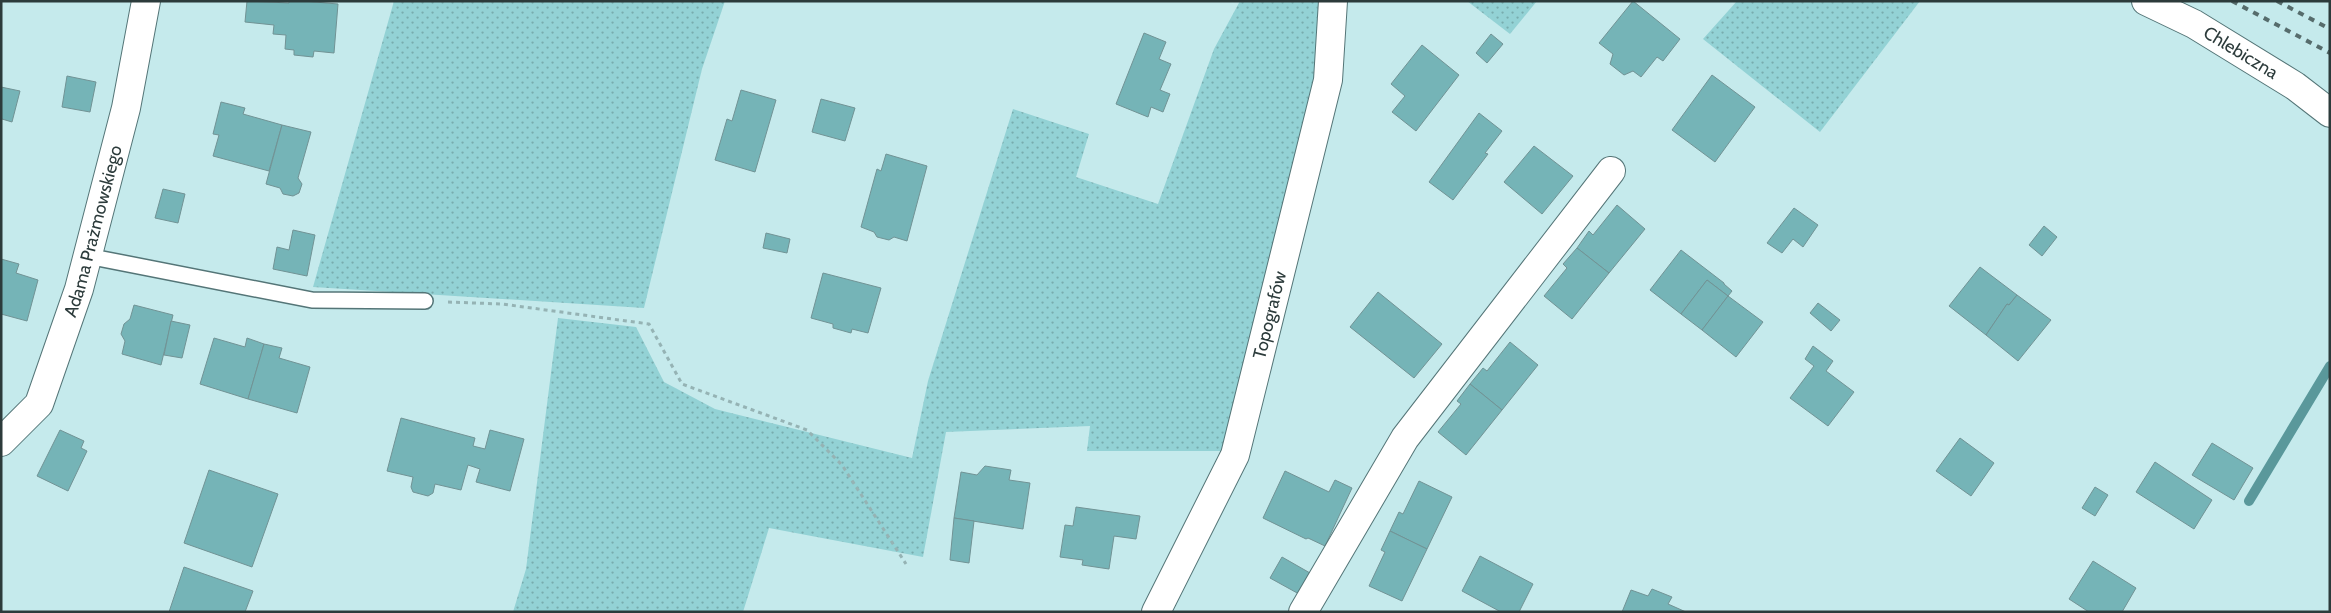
<svg xmlns="http://www.w3.org/2000/svg" width="2331" height="613" viewBox="0 0 2331 613" font-family="Cabin,sans-serif">
	<defs>
		<pattern id="green-dots" width="8" height="8" patternUnits="userSpaceOnUse" patternTransform="scale(1.25)"><rect width="8" height="8" fill="#93d2d5"/><path d="M2 2h.1M6 6h.1" fill="none" stroke="#78acae" stroke-width="1.8" stroke-linecap="round"/></pattern>
	</defs>
	<rect width="100%" height="100%" fill="#c5eaec"/>
	<!-- green -->
	<g fill="url(#green-dots)">
		<path d="M394 1H725L702 69 644 308 313 287Z"/>
		<path d="M1240 1H1328L1321 57 1222 451H1087L1090 426 946 432 923 557 769 528 743 612H513L526 569 558 318 636 327 664 382 715 409 912 458 928 381 1013 109 1089 134 1076 177 1158 204 1214 49Z"/>
		<path d="M1467 1H1537L1510 34Z"/>
		<path d="M1737 1H1920L1820 132 1703 39Z"/>
	</g>
	<g fill="none" stroke-linecap="round" stroke-linejoin="round">
		<!-- stream -->
		<path stroke="#5a989b" stroke-width="10" d="M2249 501 2330 366"/>
	</g>
	<!-- building -->
	<g fill="#75b4b7" stroke="#719395">
		<path d="M247 1 289 3V1H303L338 4 334 53 314 51 313 57 294 55V50L285 49 286 35 273 34 274 25 245 22Z"/>
		<path d="M1633 1 1680 39 1663 61 1657 57 1641 77 1633 71 1624 75 1610 64 1613 54 1599 43Z"/>
		<path d="M1144 33 1166 42 1159 59 1171 64 1160 90 1170 94 1163 112 1151 107 1148 117 1116 104Z"/>
		<path d="M1491 34 1503 44 1487 63 1476 53Z"/>
		<path d="M1422 45 1459 75 1416 131 1392 112 1405 96 1391 84Z"/>
		<path d="M1712 75 1755 107 1715 162 1672 130Z"/>
		<path d="M67 76 96 82 90 112 62 107Z"/>
		<path d="M1 87 20 91 12 122 2 119 1 121Z"/>
		<path d="M741 90 776 100 755 172 715 160 727 119 732 121Z"/>
		<path d="M821 99 855 108 845 141 812 132Z"/>
		<path d="M221 102 245 108 243 114 282 125 269 171 213 156 219 135 213 134Z"/>
		<path d="M1479 113 1502 131 1485 153 1488 154 1453 200 1429 182Z"/>
		<path d="M282 125 311 132 298 178 302 184 299 193 293 196 283 194 280 188 266 184Z"/>
		<path d="M1534 146 1573 176 1542 214 1504 182Z"/>
		<path d="M886 154 927 166 907 241 894 237 889 240 877 237 874 232 861 227 877 169 881 171Z"/>
		<path d="M163 189 185 194 178 223 155 218Z"/>
		<path d="M1617 205 1645 229 1609 273 1577 248 1589 231 1593 235Z"/>
		<path d="M1794 208 1818 225 1803 247 1793 239 1782 253 1767 243Z"/>
		<path d="M2044 226 2057 237 2042 256 2029 245Z"/>
		<path d="M293 230 315 235 307 276 273 269 277 247 289 250Z"/>
		<path d="M766 233 790 239 787 253 763 248Z"/>
		<path d="M1577 248 1609 273 1572 319 1544 296 1567 268 1563 264Z"/>
		<path d="M1681 250 1724 283V284L1732 291 1728 296 1707 280 1681 314 1650 290Z"/>
		<path d="M1 259 19 264 16 273 38 280 27 321 1 314Z"/>
		<path d="M1980 267 2017 295 2009 305 2007 304 1986 335 1949 306Z"/>
		<path d="M823 273 881 288 868 333 852 329 851 333 833 328V324L811 318Z"/>
		<path d="M1707 280 1728 296 1702 330 1681 314Z"/>
		<path d="M1378 292 1442 344 1414 378 1350 327Z"/>
		<path d="M2017 295 2051 320 2018 361 1986 335 2007 304 2009 305Z"/>
		<path d="M1728 296 1763 322 1736 357 1702 330Z"/>
		<path d="M1818 303 1840 320 1831 331 1810 313Z"/>
		<path d="M134 305 173 315 161 365 122 354 125 341 121 334 124 324 130 319Z"/>
		<path d="M171 321 190 325 182 358 164 355Z"/>
		<path d="M214 338 245 347 247 338 264 344 248 399 200 384Z"/>
		<path d="M1510 342 1538 365 1502 410 1470 384 1483 368 1487 371Z"/>
		<path d="M264 344 282 348 279 358 310 367 297 413 248 399Z"/>
		<path d="M1813 346 1833 361 1826 371 1854 392 1828 426 1790 398 1814 366 1805 359Z"/>
		<path d="M1470 384 1502 410 1466 455 1438 432 1461 404 1457 401Z"/>
		<path d="M401 418 475 438 473 446 485 449 490 430 524 439 510 491 476 482 480 469 468 465 461 490 435 484 433 493 428 496 413 492 411 487 413 477 387 471Z"/>
		<path d="M60 430 84 441 81 448 87 451 68 491 37 476Z"/>
		<path d="M1960 438 1994 463 1971 496 1936 471Z"/>
		<path d="M2212 443 2253 468 2234 500 2192 475Z"/>
		<path d="M2155 462 2212 500 2194 529 2136 492Z"/>
		<path d="M985 466 1011 470 1009 480 1030 483 1023 529 954 518 961 472 977 475Z"/>
		<path d="M209 470 278 494 252 567 184 543Z"/>
		<path d="M1285 471 1329 492 1335 480 1352 488 1325 546 1308 538 1306 539 1263 518Z"/>
		<path d="M1419 481 1452 497 1427 549 1390 531 1399 512 1403 514Z"/>
		<path d="M2095 487 2108 495 2095 516 2082 508Z"/>
		<path d="M1076 507 1140 516 1136 539 1114 536 1109 569 1082 565 1083 560 1060 557 1065 525 1073 526Z"/>
		<path d="M954 518 974 521 969 563 950 560Z"/>
		<path d="M1390 531 1427 549 1402 601 1369 586 1385 552 1381 550Z"/>
		<path d="M1480 556 1533 584 1519 612H1501L1462 591Z"/>
		<path d="M1282 557 1310 573 1299 594 1270 578Z"/>
		<path d="M2093 561 2136 588 2122 612H2089L2069 599Z"/>
		<path d="M184 567 253 591 245 612H169Z"/>
		<path d="M1652 589 1672 597 1668 604 1686 612H1622L1631 590 1648 596Z"/>
	</g>
	<g fill="none" stroke-linecap="round" stroke-linejoin="round">
		<!-- service casing -->
		<g stroke="#547577" stroke-width="18">
			<path id="service" d="M87 256 312 300 425 301"/>
		</g>
		<!-- minor casing -->
		<g stroke="#547577" stroke-width="30">
			<g id="minor">
				<path id="s1" d="M2146 1 2194 24 2295 86 2330 113"/>
				<path id="s2" d="M1156 612 1235 455 1328 80 1333 1"/>
				<path d="M1303 612 1405 438 1611 171"/>
			</g>
		</g>
		<!-- tertiary casing -->
		<g stroke="#547577" stroke-width="30">
			<g id="tertiary">
				<path id="s3" d="M1 442 39 404 79 289 126 108 146 1"/>
			</g>
		</g>
		<!-- path -->
		<path stroke="#95b3b4" stroke-width="3" stroke-dasharray="4 4" stroke-linecap="butt" d="M448 302 502 304 649 324 682 384 807 430 842 465 906 564"/>
		<!-- service -->
		<use href="#service" stroke="#fff" stroke-width="15"/>
		<!-- minor -->
		<use href="#minor" stroke="#fff" stroke-width="28"/>
		<!-- tertiary -->
		<use href="#tertiary" stroke="#fff" stroke-width="28"/>
		<!-- rail -->
		<g stroke="#566c6c" stroke-width="4" stroke-dasharray="6 6" stroke-linecap="butt">
			<path d="M2232 1 2330 53"/>
			<path d="M2277 1 2330 29"/>
		</g>
	</g>
	<g text-anchor="middle" stroke-width="4.5" stroke-linejoin="round" paint-order="stroke">
		<!-- street labels -->
		<g font-size="18" fill="#2c3b3b" stroke="#fff">
			<text dy="6" stroke="none"><textPath href="#s1" startOffset="108">Chlebiczna</textPath></text>
			<text dy="6" stroke="none"><textPath href="#s3" startOffset="235">Adama Prażmowskiego</textPath></text>
			<text dy="6" stroke="none"><textPath href="#s2" startOffset="320">Topografów</textPath></text>
		</g>
	</g>
	<!-- border -->
	<rect width="2331" height="613" fill="none" stroke="#2c3b3b" stroke-width="5"/>
</svg>
